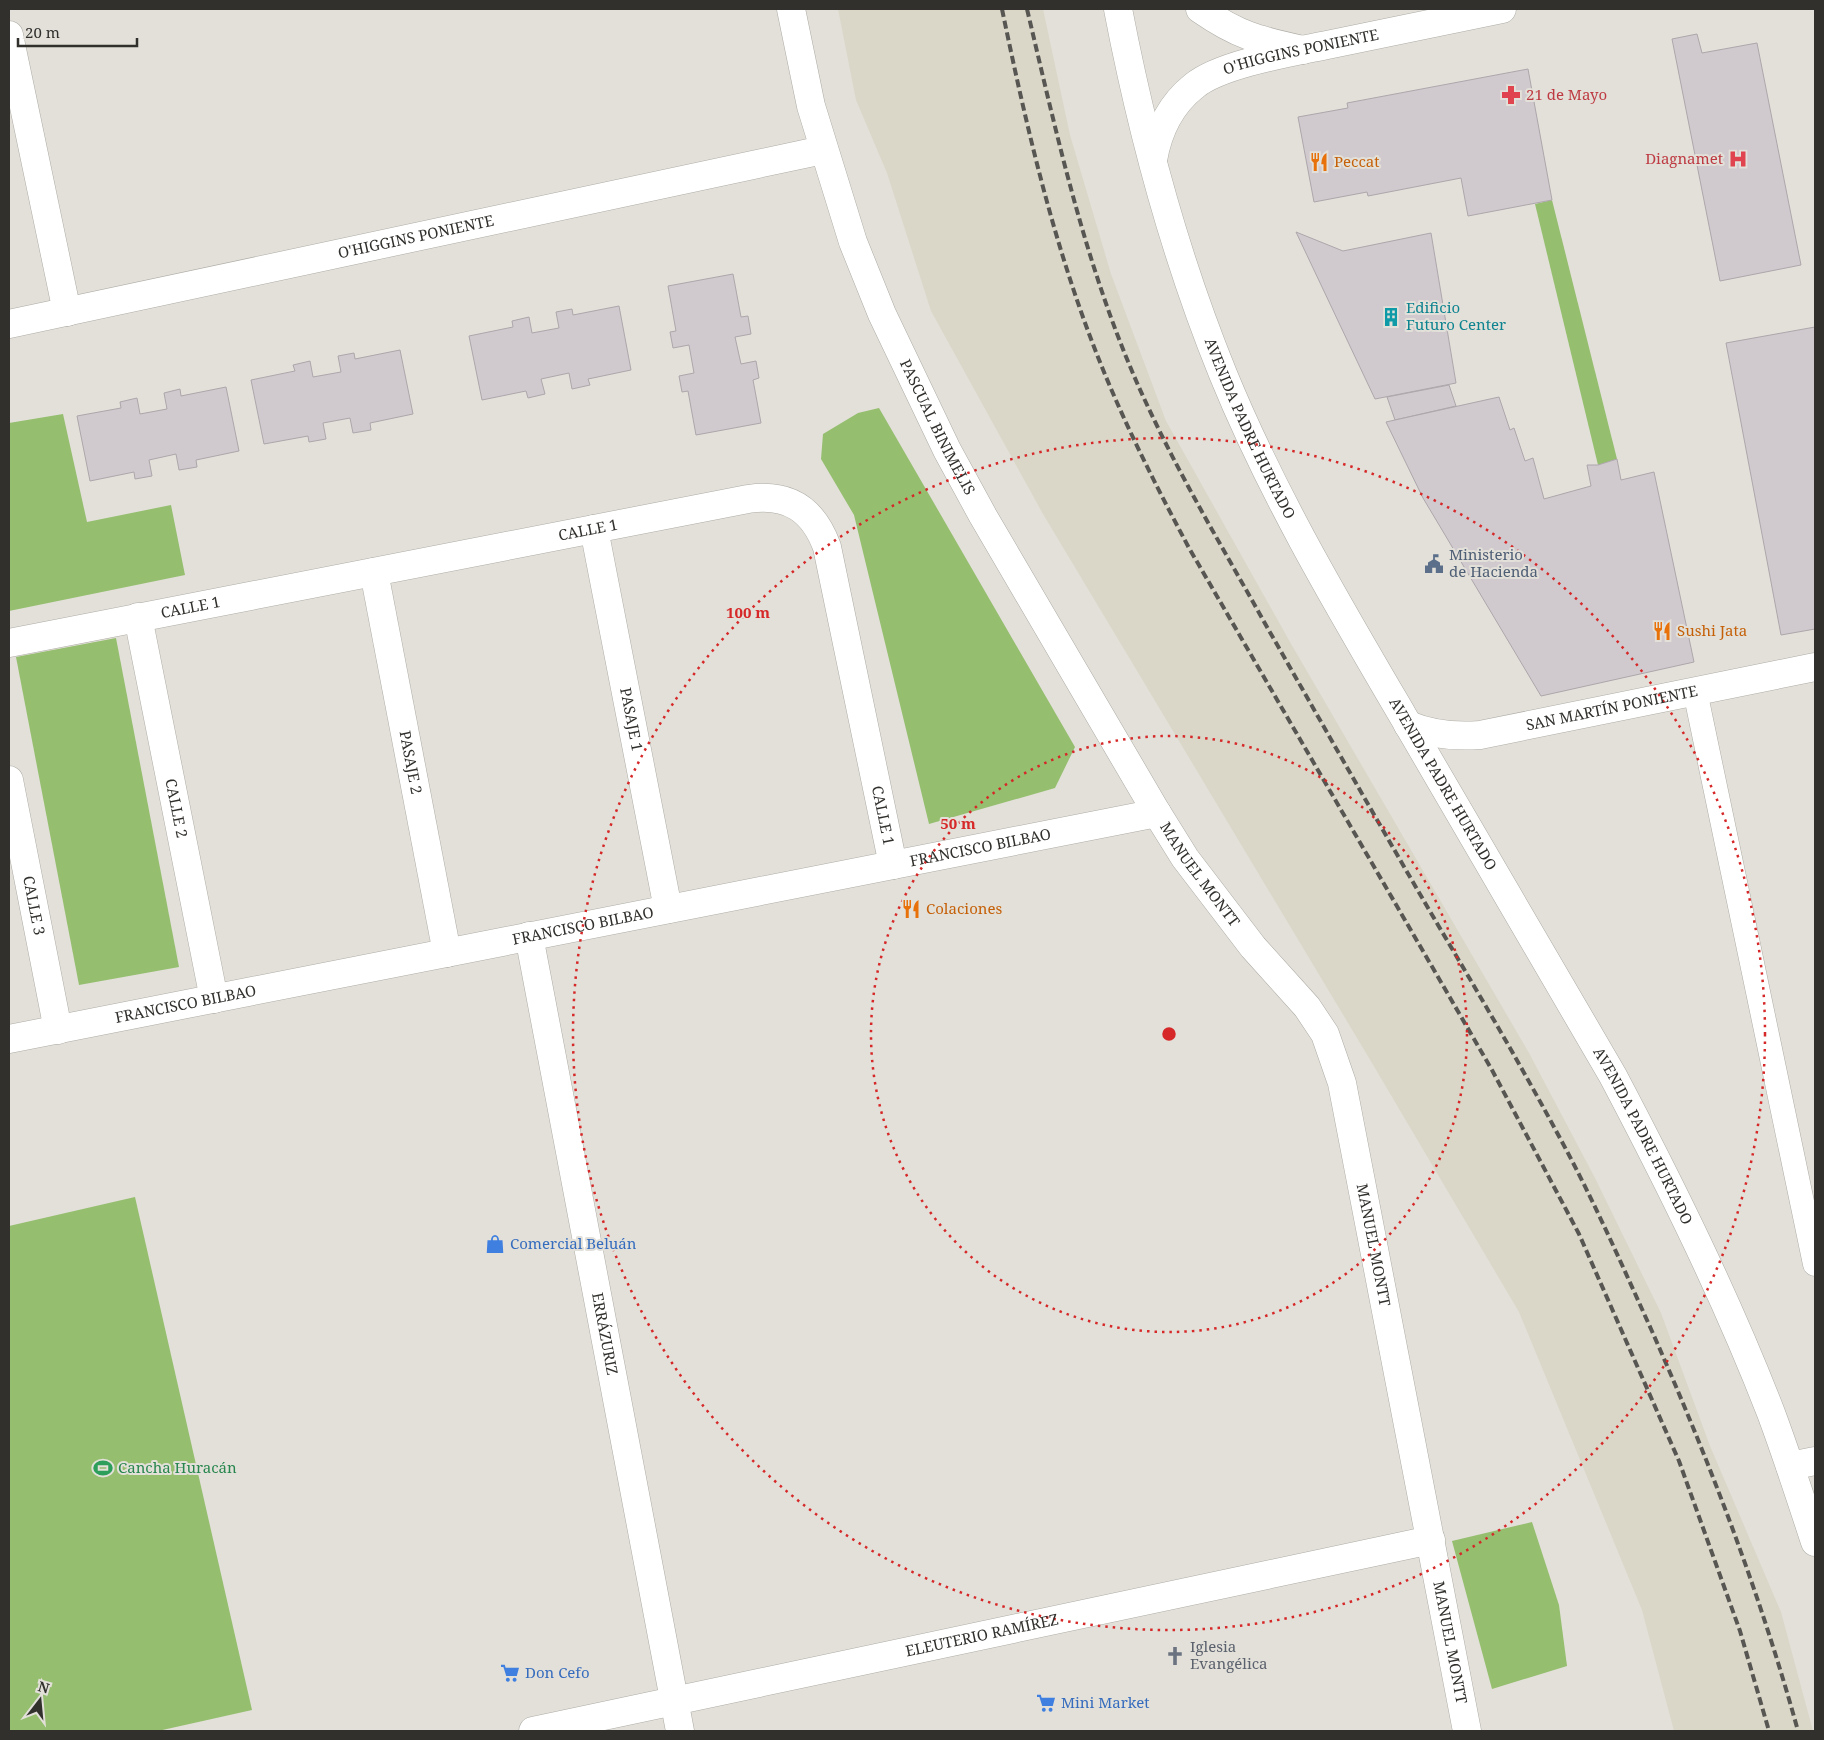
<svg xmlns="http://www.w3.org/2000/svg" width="1824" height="1740" viewBox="0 0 1824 1740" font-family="'Noto Serif',serif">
	<rect width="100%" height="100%" fill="#e2e0d9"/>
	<!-- built -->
	<path fill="#dad7c8" d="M838 9H1043L1070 135 1111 274 1166 421 1290 642 1529 1053 1595 1178 1661 1313 1710 1446 1781 1612 1813 1731H1674L1642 1610 1519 1312 1369 1058 1043 514 931 311 887 173 856 100Z"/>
	<!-- green -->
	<g fill="#95be6f">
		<path d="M1552 200 1617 459 1598 465 1535 204Z"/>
		<path d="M879 408 1075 747 1055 788 929 824 854 515 821 459 823 434 858 413Z"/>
		<path d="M63 414 87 522 171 505 185 575 9 611V423Z"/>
		<path d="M116 638 179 967 79 985 16 657Z"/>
		<path d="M135 1197 252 1710 158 1731H9V1226Z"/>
		<path d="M1532 1522 1559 1605 1567 1666 1492 1689 1452 1541Z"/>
	</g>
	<!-- building -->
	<g fill="#d0c9ce" stroke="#ada6ab">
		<path d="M1697 34 1702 53 1757 43 1801 265 1720 281 1672 39Z"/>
		<path d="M1528 69 1552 200 1468 216 1461 178 1368 196 1367 192 1314 202 1298 117 1348 108 1347 103Z"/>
		<path d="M1296 232 1343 251 1431 233 1456 383 1375 399Z"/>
		<path d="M733 274 741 317 748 316 751 334 735 337 741 364 756 361 759 378 753 380 761 423 696 435 688 391 682 392 679 376 694 373 689 345 673 348 670 332 676 331 668 286Z"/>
		<path d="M619 306 631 370 588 379 590 385 572 389 569 373 541 379 545 394 528 398 526 391 482 400 469 336 513 327 512 321 529 317 532 333 559 328 556 312 572 309 573 315Z"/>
		<path d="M1815 327V629L1781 635 1726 343Z"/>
		<path d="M400 350 413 414 370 423 371 430 353 433 350 418 323 423 326 439 309 442 308 436 264 444 251 380 295 371 293 365 310 361 313 377 341 372 338 356 354 353 355 359Z"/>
		<path d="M1449 385 1456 406 1395 420 1387 397Z"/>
		<path d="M226 387 239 451 196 460 197 467 179 470 176 454 149 460 152 476 135 479 134 472 90 481 77 416 121 408 120 402 137 398 140 414 167 409 164 393 180 389 181 396Z"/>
		<path d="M1499 397 1510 430 1514 428 1525 461 1533 458 1544 499 1591 486 1587 465H1598L1617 459 1621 480 1654 472 1694 662 1541 696 1423 498 1386 422Z"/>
	</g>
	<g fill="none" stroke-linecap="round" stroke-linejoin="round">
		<!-- lane casing -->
		<g stroke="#aeaca5" stroke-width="25">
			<path id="lane" d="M1695 691 1815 1264"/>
		</g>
		<!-- street casing -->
		<g stroke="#aeaca5" stroke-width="29">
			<g id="street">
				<path id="s1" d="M791 9 811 106 853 242 882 314 947 450 983 516 1157 813 1185 858 1253 947 1307 1007 1325 1034 1342 1083 1467 1731"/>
				<path d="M1200 9C1239 36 1258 40 1303 50"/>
				<path d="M9 35 67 312"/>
				<path id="s2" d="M9 324 823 150"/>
				<path id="s3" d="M594 529 668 909"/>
				<path id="s4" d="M374 572 447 953"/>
				<path id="s5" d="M138 617 214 999"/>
				<path id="s6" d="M9 643 748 499C788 493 813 509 827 547L893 865"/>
				<path id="s7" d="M9 780 58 1030"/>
				<path id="s8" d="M529 936 680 1731"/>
				<path id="s9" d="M9 1039 1157 813"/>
				<path id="s10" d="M533 1731 1431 1540"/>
			</g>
		</g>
		<!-- secondary casing -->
		<g stroke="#aeaca5" stroke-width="29">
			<g id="secondary">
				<path id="s11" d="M1408 725C1432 735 1454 737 1480 735L1815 667"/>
				<path d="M1790 1466 1815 1461"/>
			</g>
		</g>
		<!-- primary casing -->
		<g stroke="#aeaca5" stroke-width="29">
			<g id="primary">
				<path id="s12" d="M1118 9C1142 134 1175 256 1223 374 1272 494 1338 605 1403 716 1473 836 1543 956 1613 1076 1671 1186 1726 1297 1771 1413 1787 1456 1801 1499 1815 1542"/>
				<path id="s13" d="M1153 160C1158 131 1170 105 1194 86 1220 64 1293 52 1327 45 1385 33 1444 21 1502 9"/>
			</g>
		</g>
		<!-- lane -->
		<use href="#lane" stroke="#fff" stroke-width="24"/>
		<!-- street -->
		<use href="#street" stroke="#fff" stroke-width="28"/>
		<!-- secondary -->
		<use href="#secondary" stroke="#fff" stroke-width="28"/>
		<!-- primary -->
		<use href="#primary" stroke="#fff" stroke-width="28"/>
		<!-- rail -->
		<g stroke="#575652" stroke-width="4" stroke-dasharray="8 4" stroke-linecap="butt">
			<path d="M1002 9C1026 125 1053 242 1096 352 1122 419 1155 484 1189 548L1492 1070 1579 1234 1679 1461 1740 1631 1769 1731"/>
			<path d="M1027 9C1059 144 1089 283 1149 409 1184 484 1227 555 1267 627 1324 727 1380 826 1438 925 1480 996 1522 1067 1561 1140 1594 1201 1622 1265 1651 1329 1709 1460 1760 1593 1798 1731"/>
		</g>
	</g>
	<!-- distance rings -->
	<g fill="none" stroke="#d62828" stroke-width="2.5" stroke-dasharray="2.5 5">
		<circle cx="1169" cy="1034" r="298"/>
		<circle cx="1169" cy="1034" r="596"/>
	</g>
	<!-- icons -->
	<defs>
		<g id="pharmacy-bare" transform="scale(1.5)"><path d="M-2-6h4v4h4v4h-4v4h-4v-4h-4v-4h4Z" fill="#e0444e" stroke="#e2e0d9" stroke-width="2.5" paint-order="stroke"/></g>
		<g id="hospital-bare" transform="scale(1.5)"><path d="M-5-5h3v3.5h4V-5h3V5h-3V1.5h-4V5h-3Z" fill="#e0444e" stroke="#e2e0d9" stroke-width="2.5" paint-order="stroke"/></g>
		<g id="restaurant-bare" transform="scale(1.5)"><path d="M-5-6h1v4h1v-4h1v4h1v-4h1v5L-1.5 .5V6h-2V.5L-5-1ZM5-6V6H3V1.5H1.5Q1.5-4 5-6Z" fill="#e8710a" stroke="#e2e0d9" stroke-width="2.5" paint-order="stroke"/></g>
		<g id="building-bare" transform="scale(1.5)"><path d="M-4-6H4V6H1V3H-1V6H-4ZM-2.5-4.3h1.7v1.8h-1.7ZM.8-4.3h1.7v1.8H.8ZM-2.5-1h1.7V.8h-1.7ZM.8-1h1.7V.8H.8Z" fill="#0f9aa8" stroke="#e2e0d9" stroke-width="2.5" paint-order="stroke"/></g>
		<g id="civic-bare" transform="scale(1.5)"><path d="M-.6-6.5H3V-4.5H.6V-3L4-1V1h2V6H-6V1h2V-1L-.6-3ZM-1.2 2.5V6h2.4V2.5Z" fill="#5c6f8a" stroke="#e2e0d9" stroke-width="2.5" paint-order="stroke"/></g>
		<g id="shop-bare" transform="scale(1.5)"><path d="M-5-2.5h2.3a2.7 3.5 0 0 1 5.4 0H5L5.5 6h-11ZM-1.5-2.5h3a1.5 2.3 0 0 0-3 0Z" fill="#3f7fe0" stroke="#e2e0d9" stroke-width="2.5" paint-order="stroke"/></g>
		<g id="stadium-bare" transform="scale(1.5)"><path d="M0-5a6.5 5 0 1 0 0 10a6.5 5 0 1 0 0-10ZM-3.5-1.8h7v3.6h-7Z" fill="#2e9e5b" stroke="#e2e0d9" stroke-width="2.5" paint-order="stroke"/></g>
		<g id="church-bare" transform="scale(1.5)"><path d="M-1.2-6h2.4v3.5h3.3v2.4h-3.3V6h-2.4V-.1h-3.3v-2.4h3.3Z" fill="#6b7280" stroke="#e2e0d9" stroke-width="2.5" paint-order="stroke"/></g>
		<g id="supermarket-bare" transform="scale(1.5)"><path d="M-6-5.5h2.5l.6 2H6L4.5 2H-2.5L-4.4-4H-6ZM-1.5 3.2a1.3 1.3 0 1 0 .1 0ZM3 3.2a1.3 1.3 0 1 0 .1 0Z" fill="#3f7fe0" stroke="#e2e0d9" stroke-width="2.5" paint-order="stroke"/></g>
	</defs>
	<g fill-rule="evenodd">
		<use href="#pharmacy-bare" x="1511" y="95"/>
		<use href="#hospital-bare" x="1738" y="159"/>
		<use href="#restaurant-bare" x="1319" y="162"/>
		<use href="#building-bare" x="1391" y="317"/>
		<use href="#civic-bare" x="1434" y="564"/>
		<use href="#restaurant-bare" x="1662" y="631"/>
		<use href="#restaurant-bare" x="911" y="909"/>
		<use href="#shop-bare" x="495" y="1244"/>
		<use href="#stadium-bare" x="103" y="1468"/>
		<use href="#church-bare" x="1175" y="1656"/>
		<use href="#supermarket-bare" x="510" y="1673"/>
		<use href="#supermarket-bare" x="1046" y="1703"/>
	</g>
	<g text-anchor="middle" stroke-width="4" stroke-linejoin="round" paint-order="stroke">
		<!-- street labels -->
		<g font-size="15" fill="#31302d" stroke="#e2e0d9">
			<text dy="5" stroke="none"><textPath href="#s13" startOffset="200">O'HIGGINS PONIENTE</textPath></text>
			<text dy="5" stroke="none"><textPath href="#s2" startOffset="416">O'HIGGINS PONIENTE</textPath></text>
			<text dy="5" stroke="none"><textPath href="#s1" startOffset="445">PASCUAL BINIMELIS</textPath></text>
			<text dy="5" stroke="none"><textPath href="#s12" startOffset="441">AVENIDA PADRE HURTADO</textPath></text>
			<text dy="5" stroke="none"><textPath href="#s6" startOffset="590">CALLE 1</textPath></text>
			<text dy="5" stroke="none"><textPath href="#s6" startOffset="185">CALLE 1</textPath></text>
			<text dy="5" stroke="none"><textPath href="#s11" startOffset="208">SAN MARTÍN PONIENTE</textPath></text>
			<text dy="5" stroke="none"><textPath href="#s3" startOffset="194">PASAJE 1</textPath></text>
			<text dy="5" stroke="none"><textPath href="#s4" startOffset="194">PASAJE 2</textPath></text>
			<text dy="5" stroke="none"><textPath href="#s12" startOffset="846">AVENIDA PADRE HURTADO</textPath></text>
			<text dy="5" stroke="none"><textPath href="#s5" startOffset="195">CALLE 2</textPath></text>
			<text dy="5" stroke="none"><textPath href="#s6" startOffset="1129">CALLE 1</textPath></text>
			<text dy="5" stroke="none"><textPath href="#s9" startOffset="990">FRANCISCO BILBAO</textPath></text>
			<text dy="5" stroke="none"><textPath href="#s1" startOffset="964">MANUEL MONTT</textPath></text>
			<text dy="5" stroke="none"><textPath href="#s7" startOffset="128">CALLE 3</textPath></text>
			<text dy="5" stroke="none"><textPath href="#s9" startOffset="585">FRANCISCO BILBAO</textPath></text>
			<text dy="5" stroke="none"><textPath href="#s9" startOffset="180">FRANCISCO BILBAO</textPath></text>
			<text dy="5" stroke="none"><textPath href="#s12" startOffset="1251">AVENIDA PADRE HURTADO</textPath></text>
			<text dy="5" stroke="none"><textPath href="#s1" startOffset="1384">MANUEL MONTT</textPath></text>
			<text dy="5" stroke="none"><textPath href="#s8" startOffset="405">ERRÁZURIZ</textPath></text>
			<text dy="5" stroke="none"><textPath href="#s10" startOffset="459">ELEUTERIO RAMÍREZ</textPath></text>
			<text dy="5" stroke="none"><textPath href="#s1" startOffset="1789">MANUEL MONTT</textPath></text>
		</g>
		<!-- health labels -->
		<g font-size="15" fill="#be3a42" stroke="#e2e0d9" text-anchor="start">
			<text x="1526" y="100">21 de Mayo</text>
			<text x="1723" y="164" text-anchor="end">Diagnamet</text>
		</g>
		<!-- food labels -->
		<g font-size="15" fill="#c56008" stroke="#e2e0d9" text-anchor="start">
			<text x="1334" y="167">Peccat</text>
			<text x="1677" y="636">Sushi Jata</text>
			<text x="926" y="914">Colaciones</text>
		</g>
		<!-- culture labels -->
		<g font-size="15" fill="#0d838f" stroke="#e2e0d9" text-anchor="start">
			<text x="1406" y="313">Edificio<tspan x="1406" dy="17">Futuro Center</tspan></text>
		</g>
		<!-- service labels -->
		<g font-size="15" fill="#4e5e75" stroke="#e2e0d9" text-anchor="start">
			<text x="1449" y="560">Ministerio<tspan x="1449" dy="17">de Hacienda</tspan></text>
		</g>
		<!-- shop labels -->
		<g font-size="15" fill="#366cbe" stroke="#e2e0d9" text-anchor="start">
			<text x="510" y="1249">Comercial Beluán</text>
			<text x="525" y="1678">Don Cefo</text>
			<text x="1061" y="1708">Mini Market</text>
		</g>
		<!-- leisure labels -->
		<g font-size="15" fill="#27864d" stroke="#e2e0d9" text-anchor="start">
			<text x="118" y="1473">Cancha Huracán</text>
		</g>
		<!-- worship labels -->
		<g font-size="15" fill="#5b616d" stroke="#e2e0d9" text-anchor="start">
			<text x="1190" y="1652">Iglesia<tspan x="1190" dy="17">Evangélica</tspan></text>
		</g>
	</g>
	<circle cx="1169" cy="1034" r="8" fill="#d62828" stroke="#e2e0d9" stroke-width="2.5"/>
	<g font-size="15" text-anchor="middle" font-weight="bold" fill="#d62828" stroke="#e2e0d9" stroke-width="4" stroke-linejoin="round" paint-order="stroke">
		<text x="748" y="618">100 m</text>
		<text x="958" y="829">50 m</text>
	</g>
	<!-- border -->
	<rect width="1824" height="1740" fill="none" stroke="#31302d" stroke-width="20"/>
	<!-- north arrow -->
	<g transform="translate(40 1700) rotate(16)" stroke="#e2e0d9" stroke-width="4" paint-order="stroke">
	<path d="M0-4L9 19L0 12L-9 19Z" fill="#31302d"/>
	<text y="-8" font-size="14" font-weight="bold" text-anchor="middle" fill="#31302d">N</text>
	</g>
	<!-- scale -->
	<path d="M18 38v8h119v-8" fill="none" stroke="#31302d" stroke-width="2.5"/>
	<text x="25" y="38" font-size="15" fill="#31302d" stroke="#e2e0d9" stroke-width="4" paint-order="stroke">20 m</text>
</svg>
